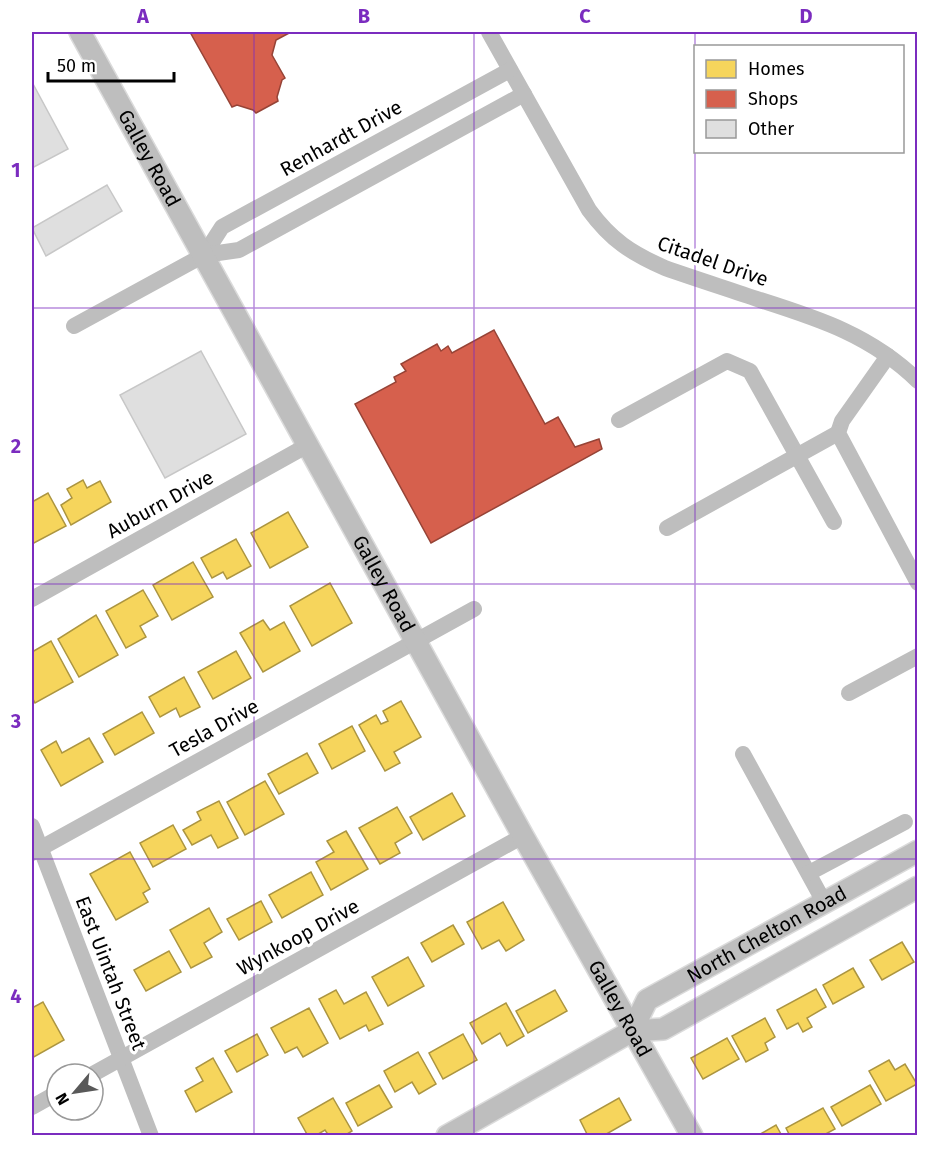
<svg xmlns="http://www.w3.org/2000/svg" width="949" height="1167" viewBox="0 0 949 1167" font-family="'Fira Sans',sans-serif">
	<rect width="100%" height="100%" fill="#fff"/>
	<!-- homes -->
	<g fill="#f6d55c" stroke="#ac9540" stroke-width="1.5">
		<path d="M83 480 87 488 100 481 111 502 71 525 61 505 72 498 67 489Z"/>
		<path d="M48 493 66 526 32 544V502Z"/>
		<path d="M288 512 308 547 270 568 251 533Z"/>
		<path d="M236 539 251 566 227 579 223 572 212 578 201 558Z"/>
		<path d="M193 562 213 597 172 620 153 585Z"/>
		<path d="M330 583 352 623 312 646 290 606Z"/>
		<path d="M143 590 158 616 140 626 146 637 126 648 106 611Z"/>
		<path d="M96 615 118 655 79 677 58 639Z"/>
		<path d="M263 620 270 630 284 622 300 651 263 672 240 633Z"/>
		<path d="M51 641 73 682 35 703 32 697V652Z"/>
		<path d="M236 651 251 678 213 699 198 672Z"/>
		<path d="M184 677 200 707 180 717 176 708 160 717 149 697Z"/>
		<path d="M401 701 421 737 394 752 400 763 385 771 359 725 376 715 381 724 388 721 383 711Z"/>
		<path d="M142 712 154 733 115 755 103 734Z"/>
		<path d="M352 726 365 751 332 769 319 744Z"/>
		<path d="M89 738 103 762 61 786 41 750 56 741 62 753Z"/>
		<path d="M307 753 318 773 279 794 268 774Z"/>
		<path d="M265 781 284 814 245 835 227 802Z"/>
		<path d="M452 793 465 816 423 840 410 817Z"/>
		<path d="M219 801 238 838 218 848 211 835 192 845 183 830 201 820 197 812Z"/>
		<path d="M397 807 412 833 395 843 400 853 380 864 359 828Z"/>
		<path d="M173 825 186 849 153 867 140 843Z"/>
		<path d="M346 831 368 869 331 890 316 862 334 852 327 841Z"/>
		<path d="M130 852 150 889 143 893 148 902 116 920 90 874Z"/>
		<path d="M311 872 323 895 282 918 269 895Z"/>
		<path d="M261 901 272 922 239 940 227 919Z"/>
		<path d="M503 902 524 940 506 951 499 940 482 949 467 922Z"/>
		<path d="M209 908 222 932 204 943 212 957 191 968 170 930Z"/>
		<path d="M453 925 464 944 432 962 421 943Z"/>
		<path d="M902 942 914 962 882 980 870 960Z"/>
		<path d="M169 951 181 972 146 991 134 970Z"/>
		<path d="M408 957 424 986 388 1006 372 977Z"/>
		<path d="M853 968 864 987 833 1004 823 985Z"/>
		<path d="M816 989 826 1007 807 1018 812 1027 803 1032 798 1023 787 1029 777 1010Z"/>
		<path d="M336 990 344 1004 366 992 383 1024 369 1031 366 1025 340 1039 319 999Z"/>
		<path d="M555 990 567 1011 528 1033 516 1011Z"/>
		<path d="M43 1002 64 1040 32 1058V1008Z"/>
		<path d="M506 1003 524 1036 507 1046 500 1033 482 1044 470 1023Z"/>
		<path d="M309 1008 328 1043 303 1057 297 1047 285 1053 271 1028Z"/>
		<path d="M765 1018 775 1037 765 1043 768 1050 746 1062 732 1036Z"/>
		<path d="M257 1034 268 1055 237 1072 225 1051Z"/>
		<path d="M463 1034 477 1060 443 1079 429 1053Z"/>
		<path d="M727 1038 739 1059 703 1079 691 1058Z"/>
		<path d="M418 1052 436 1084 419 1094 412 1082 395 1092 384 1071Z"/>
		<path d="M213 1058 232 1092 196 1112 185 1091 203 1081 196 1068Z"/>
		<path d="M889 1060 895 1070 905 1064 917 1084 886 1101 869 1071Z"/>
		<path d="M379 1085 392 1107 358 1126 346 1103Z"/>
		<path d="M870 1085 881 1104 842 1126 831 1107Z"/>
		<path d="M333 1098 352 1131 344 1136H329L325 1130 315 1136H308L298 1118Z"/>
		<path d="M619 1098 631 1120 603 1136H588L580 1120Z"/>
		<path d="M823 1108 835 1129 822 1136H790L786 1128Z"/>
		<path d="M776 1125 782 1136H757Z"/>
	</g>
	<!-- shops -->
	<g fill="#d6604d" stroke="#964336" stroke-width="1.5">
		<path d="M190 32H291L276 40 272 55 285 78 282 80 277 97 278 101 256 113 253 110 237 105 232 107Z"/>
		<path d="M494 330 545 424 558 417 575 447 599 439 602 449 431 543 355 404 396 382 394 377 406 371 401 364 437 344 441 351 448 346 452 353Z"/>
	</g>
	<!-- building -->
	<g fill="#dfdfdf" stroke="#c7c7c7" stroke-width="1.5">
		<path d="M32 82 68 149 32 168Z"/>
		<path d="M107 185 122 211 46 256 32 228Z"/>
		<path d="M201 351 246 434 165 478 120 395Z"/>
	</g>
	<g fill="none" stroke-linecap="round" stroke-linejoin="round">
		<!-- major casing -->
		<g stroke="#dbdbdb" stroke-width="24">
			<g id="major">
				<path id="s1" d="M80 32 523 836 692 1136"/>
				<path id="s2" d="M632 1031 647 1000 918 851"/>
				<path d="M447 1136 632 1031 663 1029 918 887"/>
			</g>
		</g>
		<!-- minor -->
		<g stroke="#bebebe" stroke-width="16">
			<path d="M489 32 589 210C611 240 631 253 665 268 696 279 728 289 760 300 820 319 872 336 918 381"/>
			<path d="M204 255 222 227 510 70"/>
			<path d="M74 326 204 255 239 250 524 94"/>
			<path d="M888 356 842 421 838 433 918 583"/>
			<path d="M619 420 727 361 750 371 834 522"/>
			<path d="M667 528 838 433"/>
			<path d="M32 599 308 445"/>
			<path d="M849 693 918 656"/>
			<path d="M743 754 824 902"/>
			<path d="M32 826 151 1136"/>
			<path d="M32 853 474 609"/>
			<path d="M809 873 905 822"/>
			<path d="M93 1074 523 836"/>
			<path d="M32 1107 57 1093"/>
		</g>
		<!-- major -->
		<use href="#major" stroke="#bebebe" stroke-width="21"/>
	</g>
	<!-- grid -->
	<path fill="none" stroke="#7b2cbf" stroke-width="1.5" stroke-opacity="0.55" d="M254 32V1136M474 32V1136M695 32V1136M32 308H918M32 584H918M32 859H918"/>
	<g text-anchor="middle" stroke-width="6" stroke-linejoin="round" paint-order="stroke">
		<!-- street labels -->
		<g font-size="20" fill="#000" stroke="#fff">
			<text transform="translate(341 138) rotate(-29)" y="7">Renhardt Drive</text>
			<text dy="7" stroke="none"><textPath href="#s1" startOffset="144">Galley Road</textPath></text>
			<text transform="translate(713 261) rotate(19)" y="7">Citadel Drive</text>
			<text transform="translate(160 504) rotate(-29)" y="7">Auburn Drive</text>
			<text dy="7" stroke="none"><textPath href="#s1" startOffset="630">Galley Road</textPath></text>
			<text transform="translate(214 728) rotate(-29)" y="7">Tesla Drive</text>
			<text dy="7" stroke="none"><textPath href="#s2" startOffset="171">North Chelton Road</textPath></text>
			<text transform="translate(298 937) rotate(-29)" y="7">Wynkoop Drive</text>
			<text transform="translate(111 973) rotate(69)" y="7">East Uintah Street</text>
			<text dy="7" stroke="none"><textPath href="#s1" startOffset="1116">Galley Road</textPath></text>
		</g>
	</g>
	<!-- border -->
	<rect width="949" height="1167" fill="none" stroke="#ffffff" stroke-width="66"/>
	<!-- legend -->
	<rect x="694" y="45" width="210" height="108" fill="#ffffff" stroke="#999999" stroke-width="1.5"/>
	<rect x="706" y="60" width="30" height="18" fill="#f6d55c" stroke="#999999" stroke-width="1.5"/>
	<text x="748" y="75" font-size="18" fill="#000000">Homes</text>
	<rect x="706" y="90" width="30" height="18" fill="#d6604d" stroke="#999999" stroke-width="1.5"/>
	<text x="748" y="105" font-size="18" fill="#000000">Shops</text>
	<rect x="706" y="120" width="30" height="18" fill="#dfdfdf" stroke="#999999" stroke-width="1.5"/>
	<text x="748" y="135" font-size="18" fill="#000000">Other</text>
	<!-- north arrow -->
	<g transform="translate(75 1092) rotate(241)"><circle r="28" fill="#ffffff" stroke="#999999" stroke-width="1.5"/>
	<path d="M0-4.5L10 22L0 15L-10 22Z" fill="#595959"/>
	<text y="-9" font-size="16" font-weight="bold" text-anchor="middle" fill="#000000">N</text>
	</g>
	<!-- scale -->
	<path d="M48 72v9h126v-9" fill="none" stroke="#000000" stroke-width="3"/>
	<text x="57" y="72" font-size="18" fill="#000000" stroke="#ffffff" stroke-width="4.5" paint-order="stroke">50 m</text>
	<rect x="33" y="33" width="883" height="1101" fill="none" stroke="#7b2cbf" stroke-width="2"/>
	<g font-size="20" text-anchor="middle" font-weight="bold" fill="#7b2cbf">
		<text x="143" y="23">A</text>
		<text x="364" y="23">B</text>
		<text x="585" y="23">C</text>
		<text x="806" y="23">D</text>
		<text x="16" y="177">1</text>
		<text x="16" y="453">2</text>
		<text x="16" y="728">3</text>
		<text x="16" y="1003">4</text>
	</g>
</svg>
